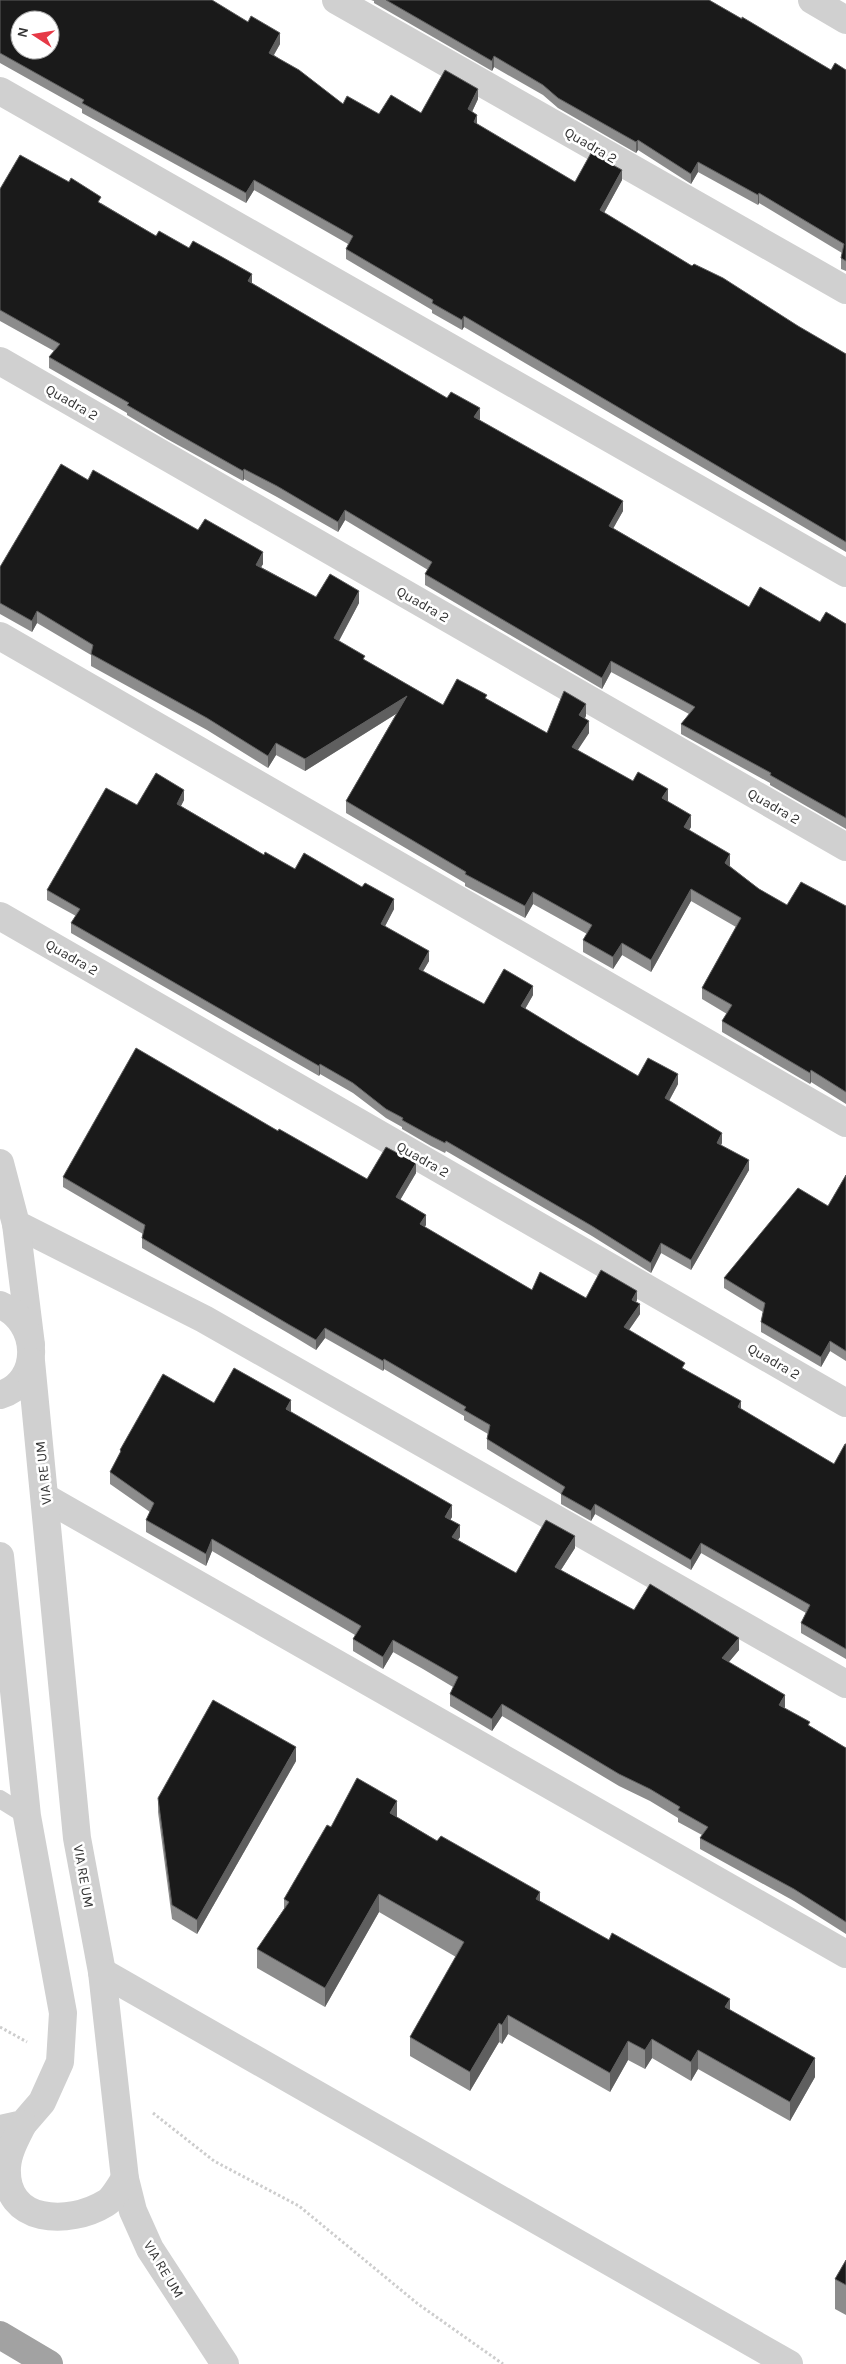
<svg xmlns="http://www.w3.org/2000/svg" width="846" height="2364" viewBox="0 0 846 2364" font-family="Karla,sans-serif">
	<rect width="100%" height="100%" fill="#fff"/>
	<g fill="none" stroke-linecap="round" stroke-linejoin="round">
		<!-- path -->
		<g stroke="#cdcdcd" stroke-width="3" stroke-dasharray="2.5 2.5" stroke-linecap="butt">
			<path d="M0 2027 27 2042"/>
			<path d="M153 2113 214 2161 299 2206 418 2304 503 2364"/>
		</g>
		<!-- service -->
		<path stroke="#d0d0d0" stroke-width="18" d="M0 1799 27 1816"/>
		<!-- minor -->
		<g stroke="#d0d0d0" stroke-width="28">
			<path d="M336 0 846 290"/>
			<path d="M812 0 846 20"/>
			<path d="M0 91 846 573"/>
			<path d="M0 361 846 847"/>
			<path d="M0 636 846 1123"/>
			<path d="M0 916 846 1403"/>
			<path d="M16 1224 204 1319 846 1684"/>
			<path d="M46 1498 846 1954"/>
		</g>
		<!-- tertiary -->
		<g stroke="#d0d0d0" stroke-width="28">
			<path d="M0 1163 16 1224 31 1345"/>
			<path d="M0 1305C40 1321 43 1382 0 1395"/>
			<path d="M31 1361 77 1838 102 1972 125 2179 133 2211 150 2249 225 2364"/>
			<path d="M0 1556 27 1816 63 2013 60 2062 42 2102 23 2124 0 2129"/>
			<path d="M102 1972 789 2364"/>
			<path d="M23 2124C16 2138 8 2152 7 2167 4 2224 69 2226 106 2203 113 2199 119 2187 125 2179"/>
		</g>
		<!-- trunk -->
		<path stroke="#a2a2a2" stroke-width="28" d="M0 2335 49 2364"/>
	</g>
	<!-- wall -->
	<g fill="#8c8c8c">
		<path d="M0 0 280 44 274 55 343 104 379 114 421 113 478 99 472 112 477 125 575 182 622 180 604 213 692 266 846 354V552L464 327 462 330 432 313V310L346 259V249L348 244 254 190 246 203 82 113V109L0 63Z"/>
		<path d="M371 0H709L831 70H846V271L841 269V258L842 253 759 203 758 205 698 172 691 184 638 150 636 153 558 108 543 95 494 67 492 71 374 3V1Z"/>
		<path d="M0 189 101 203 156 236 252 283 480 419 479 420 623 511 613 528 749 607 820 622 846 624V829L770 785V783L681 734V724L689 714 611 672 602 689 425 585V574L428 570 345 520 338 532 277 497 244 479 243 481 167 439 127 415V413L49 368V357L54 351 0 321Z"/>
		<path d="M88 480 198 530 263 564 261 567 316 597 359 603 339 641 365 660 443 705 487 699 547 733 586 716 585 718 589 733 577 750 668 801H667L691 827 689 830 730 865V866L759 889 787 905 846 906V1104L811 1082 810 1084 722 1032V1021L727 1014 702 999V988L736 927 691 901 651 972 622 955 613 969 583 952V940L587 934 533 904 525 918 465 886V883L346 813V801L396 714 305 771 276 755 268 768 207 730 91 666V655L37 623 32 632 0 614V567Z"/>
		<path d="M184 800 181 806 264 855 295 869 394 909 385 926 429 961 423 971 484 1004 533 995 525 1009 580 1042 638 1076 678 1084 669 1101 722 1143 721 1145 749 1170 691 1270 661 1253 651 1273 592 1236 446 1151 445 1153 431 1146 402 1129V1127L386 1118 353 1093 320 1074 319 1076 71 933V923L76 916 47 900V890L137 805Z"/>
		<path d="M278 1131 367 1179 416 1173 400 1200 426 1225 424 1227 532 1290 586 1298 637 1300 636 1302 640 1314 629 1330 741 1409 834 1464 846 1444V1659L801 1633V1623L806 1613 701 1553 691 1570 595 1514 591 1521 561 1504V1494L487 1449V1439L488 1434 464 1420V1416L384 1369 383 1371 325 1338 316 1350 288 1333 142 1248V1238L143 1234 63 1187V1177Z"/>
		<path d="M846 1175V1361L830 1351 821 1367 761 1332V1322L763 1312 724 1288V1278L828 1206Z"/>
		<path d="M214 1403 291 1412 452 1517 450 1520 460 1537 458 1540 516 1573 575 1548 561 1570 634 1610 739 1650 729 1662 785 1707 784 1708 810 1726 846 1748V1934L794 1901 700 1849V1838L702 1835 678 1822V1818L650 1801 619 1786 502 1716 492 1731 450 1706V1694L453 1687 423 1669 393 1652 383 1669 353 1651V1639L355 1635 212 1551 206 1566 146 1532V1520L150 1512 110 1484V1472L120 1454V1450Z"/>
		<path d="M296 1761 197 1934 172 1919 158 1812V1798Z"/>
		<path d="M397 1817 540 1901 730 2010 815 2077 790 2121 698 2069 691 2081 652 2058 645 2069 628 2060 610 2092 508 2034 502 2044 499 2042 470 2091 410 2056V2037L456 1957 379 1912 325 2007 257 1968V1949L284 1909V1899L331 1827Z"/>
		<path d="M846 2260V2315L835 2309V2279Z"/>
	</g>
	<!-- shaded-wall -->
	<g fill="#5f5f5f">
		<path d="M280 33V44L269 63V53Z"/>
		<path d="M494 56V67L492 71V61Z"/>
		<path d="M478 89V99L468 120V109Z"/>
		<path d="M477 115V125L474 122Z"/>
		<path d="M638 140V150L636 153V142Z"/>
		<path d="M698 162V172L691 184V174Z"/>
		<path d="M622 170V180L600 220V210Z"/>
		<path d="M254 180V190L246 203V193Z"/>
		<path d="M759 193V203L758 205V195Z"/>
		<path d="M252 274V284L248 281Z"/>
		<path d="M464 316V327L462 330V320Z"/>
		<path d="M480 408V419L474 428V417Z"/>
		<path d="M244 469V479L243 481V471Z"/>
		<path d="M623 501V511L609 536V526Z"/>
		<path d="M345 510V520L338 532V522Z"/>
		<path d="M263 552V564L256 576V565Z"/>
		<path d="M359 591V603L334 650V638Z"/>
		<path d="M37 611V623L32 632V621Z"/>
		<path d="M611 661V672L602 689V678Z"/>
		<path d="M407 696V707L305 771V759Z"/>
		<path d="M586 704V716L579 727V715Z"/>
		<path d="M589 721V733L572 759V747Z"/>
		<path d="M276 743V755L268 768V756Z"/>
		<path d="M668 789V801L662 810V798Z"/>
		<path d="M184 790V800L177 813V804Z"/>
		<path d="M691 815V827L684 839V827Z"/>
		<path d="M730 854V865L725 874V863Z"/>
		<path d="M691 889V901L651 972V960Z"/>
		<path d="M533 892V904L525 918V906Z"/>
		<path d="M394 899V909L381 934V924Z"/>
		<path d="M622 943V955L613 969V957Z"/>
		<path d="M429 951V961L419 978V969Z"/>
		<path d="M533 986V995L521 1016V1006Z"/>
		<path d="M320 1064V1074L319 1076V1066Z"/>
		<path d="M811 1070V1082L810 1084V1073Z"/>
		<path d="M678 1074V1084L665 1108V1098Z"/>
		<path d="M722 1133V1143L717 1153V1143Z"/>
		<path d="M749 1160V1170L691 1270V1260Z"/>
		<path d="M416 1163V1173L396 1207V1197Z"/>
		<path d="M426 1215V1225L420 1234V1224Z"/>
		<path d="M661 1243V1253L651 1273V1263Z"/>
		<path d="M637 1291V1300L632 1309V1300Z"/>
		<path d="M640 1304V1314L624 1337V1327Z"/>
		<path d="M325 1328V1338L316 1350V1340Z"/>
		<path d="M830 1341V1351L821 1367V1357Z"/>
		<path d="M384 1359V1369L383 1371V1361Z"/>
		<path d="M291 1400V1412L286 1409Z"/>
		<path d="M741 1401V1411L738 1407Z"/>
		<path d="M595 1504V1514L591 1521V1511Z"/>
		<path d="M452 1505V1517L445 1529V1517Z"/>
		<path d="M460 1525V1537L452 1549V1537Z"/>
		<path d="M575 1536V1548L555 1579V1567Z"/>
		<path d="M212 1539V1551L206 1566V1554Z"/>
		<path d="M701 1543V1553L691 1570V1560Z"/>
		<path d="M739 1638V1650L722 1670V1658Z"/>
		<path d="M393 1640V1652L383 1669V1657Z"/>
		<path d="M785 1695V1707L779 1717V1705Z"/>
		<path d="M502 1704V1716L492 1731V1719Z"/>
		<path d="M296 1747V1761L197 1934V1920Z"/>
		<path d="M397 1801V1820L390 1813Z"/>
		<path d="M540 1892V1911L536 1899Z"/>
		<path d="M379 1894V1912L325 2007V1988Z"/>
		<path d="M730 1999V2018L725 2007Z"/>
		<path d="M508 2015V2034L502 2044V2025Z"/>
		<path d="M499 2023V2042L470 2091V2072Z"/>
		<path d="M652 2039V2058L645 2069V2050Z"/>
		<path d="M628 2041V2060L610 2092V2073Z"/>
		<path d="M698 2050V2069L691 2081V2062Z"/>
		<path d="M815 2058V2077L790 2121V2102Z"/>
	</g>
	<!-- building -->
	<g fill="#1a1a1a" stroke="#5f5f5f" fill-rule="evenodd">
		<path d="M0 0H212L248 22 251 16 280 33 269 53 299 70 343 104 347 96 379 114 391 95 421 113 445 70 478 89 468 109 477 115 474 122 575 182 591 153 622 170 600 210 692 266 694 264 723 278 798 326 846 354V542L464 316 462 320 432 303 433 300 346 249 353 236 254 180 246 193 82 103 84 100 0 53ZM20 20H50V50H20Z"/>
		<path d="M386 0H709L742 19V17L831 70 835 63 846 70V261L841 258 844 244 759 193 758 195 698 162 691 174 638 140 636 142 558 98 543 85 494 56 492 61Z"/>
		<path d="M20 155 69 182 71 178 101 197 98 202 156 236 159 231 189 248 193 241 222 257 252 274 248 281 447 398 451 392 480 408 474 417 623 501 609 526 749 607 760 587 820 622 826 612 846 624V818L770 775 771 773 681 724 695 707 611 661 602 678 425 574 432 562 345 510 338 522 277 486 244 469 243 471 167 428 127 405 129 403 49 357 60 344 0 310V189Z"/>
		<path d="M61 464 88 480 93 470 198 530 205 519 263 552 256 565 316 597 330 574 359 591 334 638 365 656 363 659 443 705 457 679 487 695 485 698 547 733 564 691 586 704 579 715 589 721 572 747 633 781 638 772 668 789 662 798 691 815 684 827 730 854 725 863 759 889 787 905 801 882 846 906V1092L811 1070 810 1073 722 1021 732 1005 702 988 741 918 691 889 651 960 622 943 613 957 583 940 592 925 533 892 525 906 465 874 466 872 346 801 407 696 305 759 276 743 268 756 207 718 91 654 93 645 37 611 32 621 0 603V567Z"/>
		<path d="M156 773 184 790 177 804 264 855 265 852 295 869 304 853 362 887 365 883 394 899 381 924 429 951 419 969 484 1004 504 969 533 986 521 1006 580 1042 638 1076 648 1058 678 1074 665 1098 722 1133 717 1143 749 1160 691 1260 661 1243 651 1263 592 1226 446 1141 445 1143 431 1136 402 1120 403 1118 386 1109 353 1083 320 1064 319 1066 71 923 80 909 47 890 106 788 137 805Z"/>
		<path d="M136 1048 278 1131 279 1129 367 1179 386 1147 416 1163 396 1197 426 1215 420 1224 532 1290 540 1272 586 1298 601 1270 637 1291 632 1300 640 1304 624 1327 685 1363 682 1368 741 1401 738 1407 834 1464 845 1444H846V1649L801 1623 810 1605 701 1543 691 1560 595 1504 591 1511 561 1494 565 1487 487 1439 490 1425 464 1410 466 1407 384 1359 383 1361 325 1328 316 1340 288 1324 142 1238 145 1225 63 1177Z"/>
		<path d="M846 1175V1351L830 1341 821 1357 761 1322 765 1303 724 1278 798 1188 828 1206Z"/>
		<path d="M234 1368 291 1400 286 1409 452 1505 445 1517 460 1525 452 1537 516 1573 546 1520 575 1536 555 1567 634 1610 650 1584 739 1638 722 1658 785 1695 779 1705 810 1722 808 1725 846 1748V1922L794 1889 700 1838 708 1827 678 1810 680 1807 650 1789 619 1774 502 1704 492 1719 450 1694 458 1677 423 1657 393 1640 383 1657 353 1639 361 1626 212 1539 206 1554 146 1520 154 1503 110 1472 121 1451 120 1450 163 1374 214 1403Z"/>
		<path d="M213 1700 296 1747 197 1920 172 1905 158 1798Z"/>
		<path d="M357 1778 397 1801 390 1813 437 1841 441 1836 540 1892 536 1899 609 1940 612 1933 730 1999 725 2007 815 2058 790 2102 698 2050 691 2062 652 2039 645 2050 628 2041 610 2073 508 2015 502 2025 499 2023 470 2072 410 2037 464 1942 379 1894 325 1988 257 1949 289 1902 284 1899 327 1825 331 1827Z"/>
		<path d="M846 2260V2285L835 2279Z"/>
	</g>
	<g text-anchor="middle" stroke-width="5" stroke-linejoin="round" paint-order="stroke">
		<!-- street labels -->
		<g font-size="14" fill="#333" stroke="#fff">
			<text transform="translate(591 145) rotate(30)" y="5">Quadra 2</text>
			<text transform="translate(72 402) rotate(30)" y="5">Quadra 2</text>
			<text transform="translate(423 604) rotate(30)" y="5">Quadra 2</text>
			<text transform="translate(774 806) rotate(30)" y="5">Quadra 2</text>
			<text transform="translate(72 957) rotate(30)" y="5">Quadra 2</text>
			<text transform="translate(423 1159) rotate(30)" y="5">Quadra 2</text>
			<text transform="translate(774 1361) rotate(30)" y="5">Quadra 2</text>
			<text transform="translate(43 1473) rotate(-96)" y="5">VIA RE UM</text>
			<text transform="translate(84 1876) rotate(80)" y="5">VIA RE UM</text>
			<text transform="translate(164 2269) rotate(59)" y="5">VIA RE UM</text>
		</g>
	</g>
	<!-- north arrow -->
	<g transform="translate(35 35) rotate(282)"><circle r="24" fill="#ffffff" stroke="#adadad"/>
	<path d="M0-4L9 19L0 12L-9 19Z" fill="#e63946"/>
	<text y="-8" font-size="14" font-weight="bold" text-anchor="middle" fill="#333333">N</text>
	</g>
</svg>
